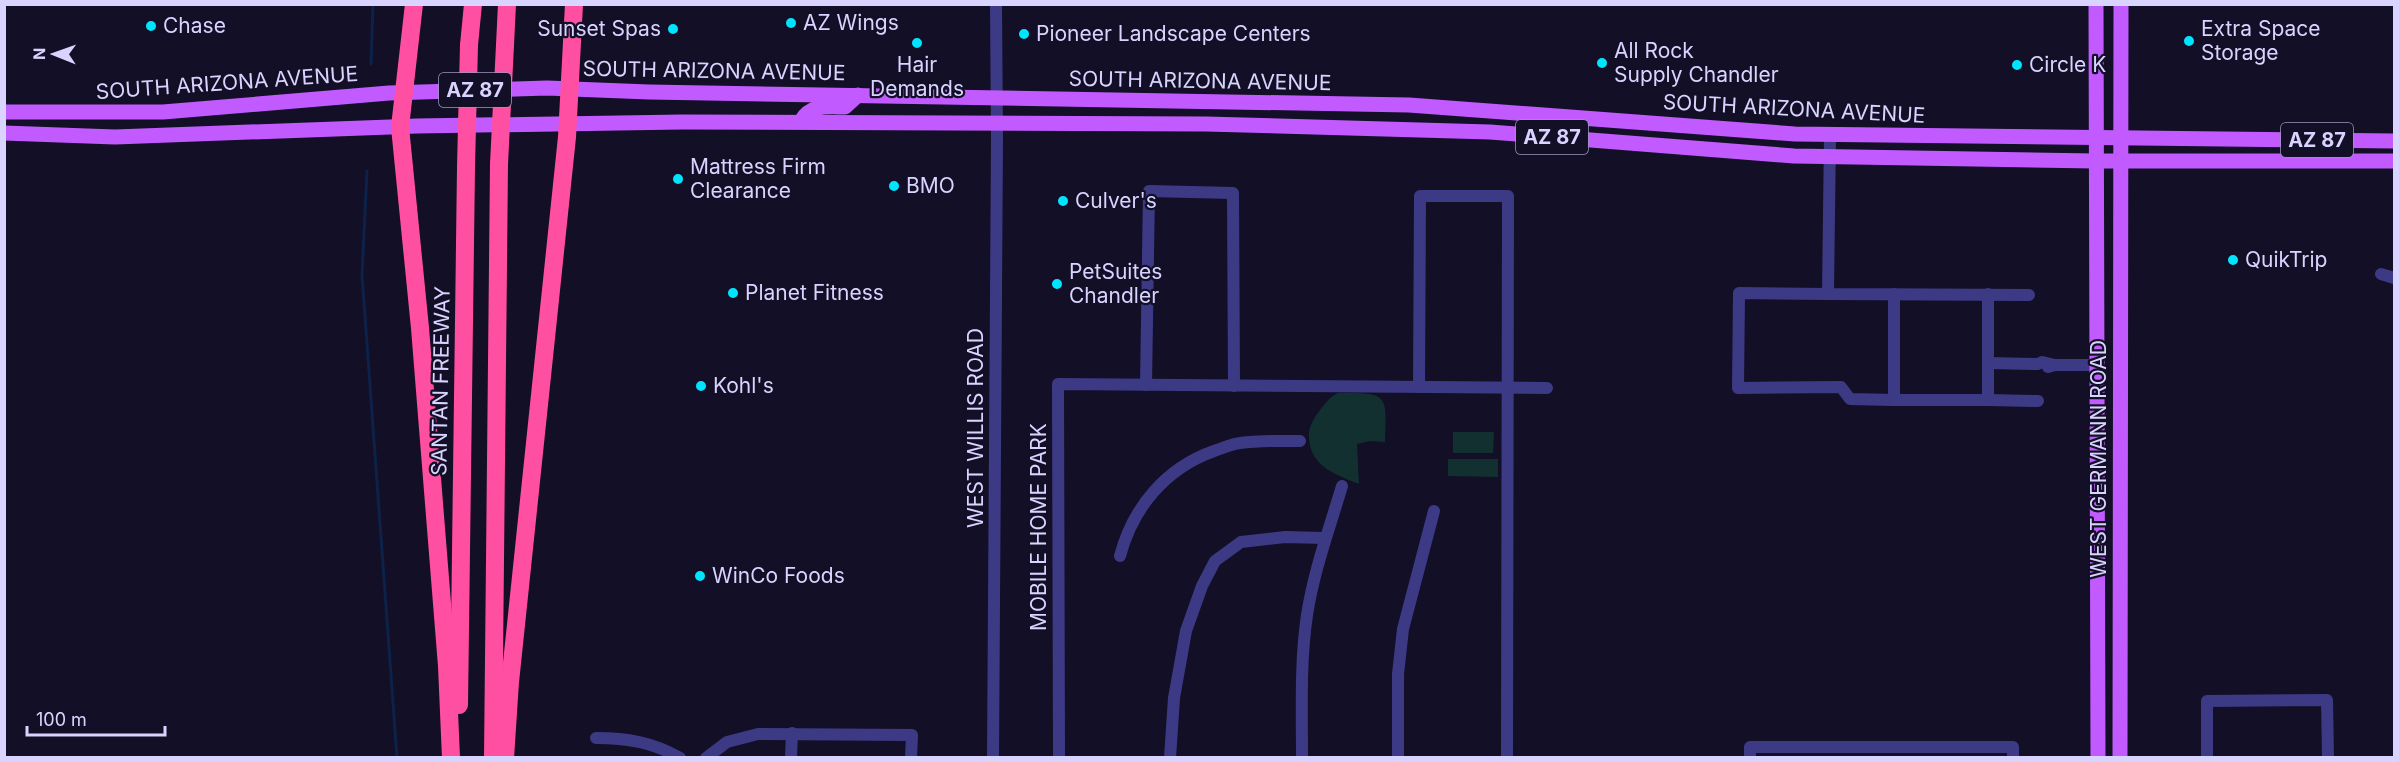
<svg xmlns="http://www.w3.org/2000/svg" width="2399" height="762" viewBox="0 0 2399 762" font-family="Inter,sans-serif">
	<rect width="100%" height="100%" fill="#130f26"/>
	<!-- green -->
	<g fill="#12302f">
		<path d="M1338 393C1388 393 1387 393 1385 442L1370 441 1357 444 1359 484C1337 475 1311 467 1309 439 1308 430 1312 420 1318 413 1323 406 1330 396 1338 393Z"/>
		<path d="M1453 432H1494L1493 453H1453Z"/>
		<path d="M1448 459H1498V477L1448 476Z"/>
	</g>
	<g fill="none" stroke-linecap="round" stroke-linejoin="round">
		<!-- stream -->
		<g stroke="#0c2248" stroke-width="3">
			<path d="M371 64 373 4"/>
			<path d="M367 171 362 275 397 758"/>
		</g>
		<!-- minor -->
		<g stroke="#3d3a85" stroke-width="12">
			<path d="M1830 135 1828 294 2029 295"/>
			<path d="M2381 274 2394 278"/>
			<path d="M1828 294 1739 293 1738 388 1841 387 1850 399 1894 400V294"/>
			<path d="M1988 363 2038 364 2042 362 2055 365"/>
			<path d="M2048 367 2055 365H2097"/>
			<path d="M1146 385 1149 191 1233 193 1234 386"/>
			<path d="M1419 387 1420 196H1508L1507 758"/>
			<path d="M1894 400H1988V294"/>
			<path d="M1988 400 2038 401"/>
			<path d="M1120 556C1133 507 1166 468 1214 451 1223 448 1232 444 1240 443 1260 440 1281 441 1300 441"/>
			<path d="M596 738C626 738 653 742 680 758"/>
			<path d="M706 758 727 742 758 734 912 735 911 758"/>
			<path d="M791 758 792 733"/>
			<path d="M993 758 997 139 996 4"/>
			<path d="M1059 758 1058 384 1547 388"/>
			<path d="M1170 758 1174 698 1186 631 1202 586 1215 561 1241 542 1285 537 1324 538"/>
			<path d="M1302 758C1302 710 1300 662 1307 615 1314 570 1329 530 1342 486"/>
			<path d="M1398 758V674L1403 629 1434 511"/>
			<path d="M1750 758V747H2013V758"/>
			<path d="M2207 758V701L2327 700 2328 758"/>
		</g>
		<!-- major -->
		<g stroke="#c25bff" stroke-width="15">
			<path d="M2096 4 2098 758"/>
			<path d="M4 112H163L389 93 547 88 649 92 1409 105 1795 134 2394 141"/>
			<path d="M801 121C811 104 826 107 845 107L858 95"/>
			<path d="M4 133 115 137 417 126 682 122 1206 124 1490 132 1794 156 2095 161H2394"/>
			<path d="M2120 758 2121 4"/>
		</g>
		<!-- highway -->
		<g stroke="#ff4fa3" stroke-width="18">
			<path d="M414 4 400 127 420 328 447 666 451 758"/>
			<path d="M469 45 473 4"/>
			<path d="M505 45 507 4"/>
			<path d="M459 705 466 167"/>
			<path d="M493 758 499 164"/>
			<path d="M505 758 510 682 567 137 574 4"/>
		</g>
		<!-- highway-bridge -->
		<g stroke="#ff4fa3" stroke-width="18">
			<path d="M499 164 505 45"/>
			<path d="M466 167 469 45"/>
		</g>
	</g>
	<!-- markers -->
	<g fill="#00e5ff" stroke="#130f26" stroke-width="2">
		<circle cx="791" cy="23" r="6"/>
		<circle cx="151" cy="26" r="6"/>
		<circle cx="673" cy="29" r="6"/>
		<circle cx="1024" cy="34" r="6"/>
		<circle cx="2189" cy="41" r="6"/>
		<circle cx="917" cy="43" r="6"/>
		<circle cx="1602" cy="63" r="6"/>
		<circle cx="2017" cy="65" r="6"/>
		<circle cx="678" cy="179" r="6"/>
		<circle cx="894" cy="186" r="6"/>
		<circle cx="1063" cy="201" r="6"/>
		<circle cx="2233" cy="260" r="6"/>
		<circle cx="1057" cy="284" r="6"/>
		<circle cx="733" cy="293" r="6"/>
		<circle cx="701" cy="386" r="6"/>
		<circle cx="700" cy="576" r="6"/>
	</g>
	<g text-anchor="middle" stroke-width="4.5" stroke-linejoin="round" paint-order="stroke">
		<!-- shield labels -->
		<g fill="#130f26" stroke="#9e99be" stroke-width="1.5">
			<rect x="439" y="73" width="72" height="34" rx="4.5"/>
			<rect x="1516" y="120" width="72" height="34" rx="4.5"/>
			<rect x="2281" y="123" width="72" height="34" rx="4.5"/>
		</g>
		<g font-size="20" font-weight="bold" fill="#d9d4ff">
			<text x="475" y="97">AZ 87</text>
			<text x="1552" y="144">AZ 87</text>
			<text x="2317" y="147">AZ 87</text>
		</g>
		<!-- poi labels -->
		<g font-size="21" fill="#d9d4ff" stroke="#130f26" text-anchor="start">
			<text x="803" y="30">AZ Wings</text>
			<text x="163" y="33">Chase</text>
			<text x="661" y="36" text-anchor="end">Sunset Spas</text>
			<text x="2201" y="36">Extra Space<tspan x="2201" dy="24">Storage</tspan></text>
			<text x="1036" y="41">Pioneer Landscape Centers</text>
			<text x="1614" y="58">All Rock<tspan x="1614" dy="24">Supply Chandler</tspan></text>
			<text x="917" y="72" text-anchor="middle">Hair<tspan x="917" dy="24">Demands</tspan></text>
			<text x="2029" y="72">Circle K</text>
			<text x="690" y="174">Mattress Firm<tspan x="690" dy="24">Clearance</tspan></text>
			<text x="906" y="193">BMO</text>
			<text x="1075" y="208">Culver's</text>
			<text x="2245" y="267">QuikTrip</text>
			<text x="1069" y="279">PetSuites<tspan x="1069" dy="24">Chandler</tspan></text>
			<text x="745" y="300">Planet Fitness</text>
			<text x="713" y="393">Kohl's</text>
			<text x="712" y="583">WinCo Foods</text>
		</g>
		<!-- street labels -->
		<g font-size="21" fill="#d9d4ff" stroke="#130f26">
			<text transform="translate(714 71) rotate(1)" y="7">SOUTH ARIZONA AVENUE</text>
			<text transform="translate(1200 81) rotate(1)" y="7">SOUTH ARIZONA AVENUE</text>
			<text transform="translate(227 83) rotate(-4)" y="7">SOUTH ARIZONA AVENUE</text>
			<text transform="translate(1794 109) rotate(3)" y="7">SOUTH ARIZONA AVENUE</text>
			<text transform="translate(441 381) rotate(-89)" y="7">SANTAN FREEWAY</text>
			<text transform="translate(976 428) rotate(-90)" y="7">WEST WILLIS ROAD</text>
			<text transform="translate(2099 459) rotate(-90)" y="7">WEST GERMANN ROAD</text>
			<text transform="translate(1039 527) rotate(-90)" y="7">MOBILE HOME PARK</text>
		</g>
	</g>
	<!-- border -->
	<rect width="2399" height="762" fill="none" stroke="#d9d4ff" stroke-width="12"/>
	<!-- north arrow -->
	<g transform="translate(54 54) rotate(271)" stroke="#130f26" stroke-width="4.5" paint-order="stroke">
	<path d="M0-4.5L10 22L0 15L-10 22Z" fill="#d9d4ff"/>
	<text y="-9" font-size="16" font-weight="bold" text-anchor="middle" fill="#d9d4ff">N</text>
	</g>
	<!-- scale -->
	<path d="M27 726v9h138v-9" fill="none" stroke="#d9d4ff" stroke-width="3"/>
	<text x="36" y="726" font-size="18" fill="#d9d4ff" stroke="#130f26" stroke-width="4.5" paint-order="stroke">100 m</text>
</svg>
